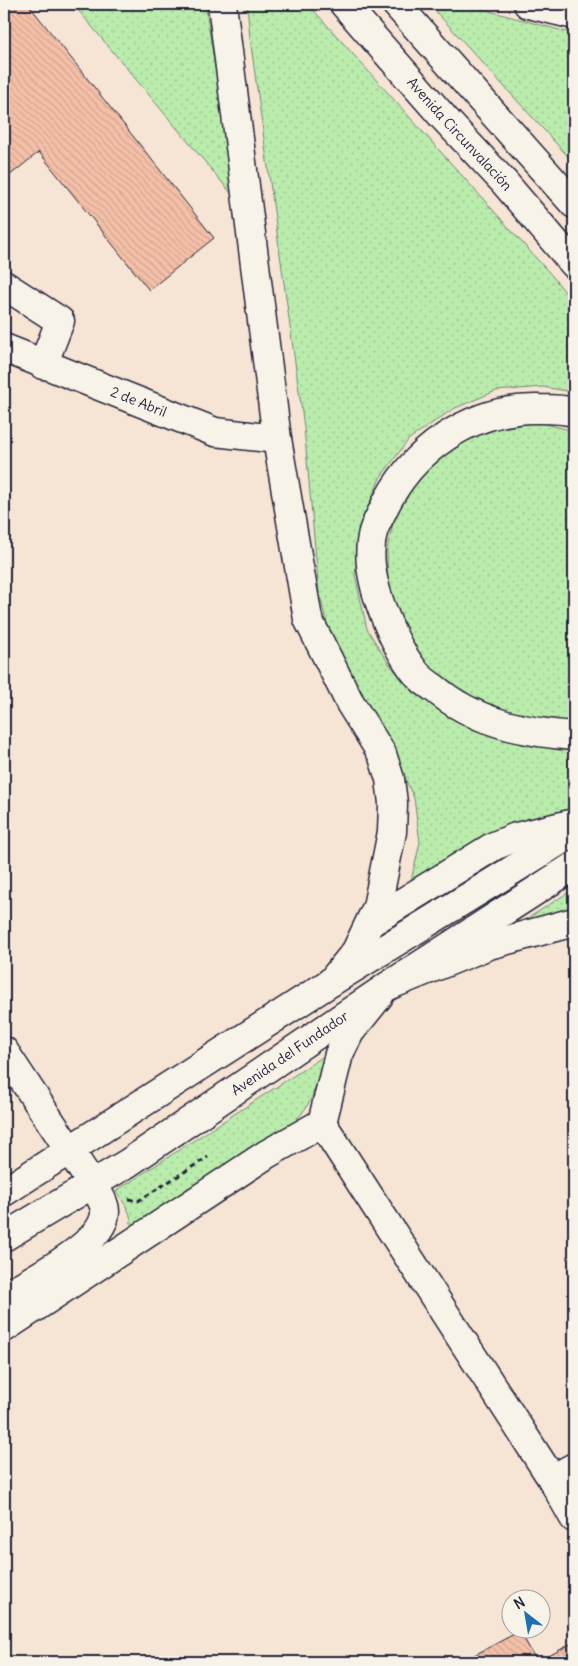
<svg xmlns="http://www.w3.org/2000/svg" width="578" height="1666" viewBox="0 0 578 1666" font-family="Delius,sans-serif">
	<defs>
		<pattern id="grass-dots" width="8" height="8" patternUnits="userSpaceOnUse" patternTransform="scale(1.25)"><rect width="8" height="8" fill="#baecac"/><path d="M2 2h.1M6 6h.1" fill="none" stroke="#a0ca95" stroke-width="1.8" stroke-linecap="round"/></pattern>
		<pattern id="building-back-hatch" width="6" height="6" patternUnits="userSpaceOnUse" patternTransform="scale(1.25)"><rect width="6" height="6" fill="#f5c0a8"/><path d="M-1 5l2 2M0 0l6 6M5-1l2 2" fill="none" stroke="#d2a592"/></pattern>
	</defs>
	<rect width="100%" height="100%" fill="#f6e4d5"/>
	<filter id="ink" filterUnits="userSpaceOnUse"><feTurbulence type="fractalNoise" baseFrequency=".02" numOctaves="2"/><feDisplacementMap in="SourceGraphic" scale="10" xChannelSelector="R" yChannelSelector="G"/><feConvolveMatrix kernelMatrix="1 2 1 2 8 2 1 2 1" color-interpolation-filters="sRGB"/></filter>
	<g filter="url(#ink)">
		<!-- grass -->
		<g fill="url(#grass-dots)" stroke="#6e8774">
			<path d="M73 4H205L236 199Z"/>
			<path d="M247 4H308L553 277 574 303V392L542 387 496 391 453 409 409 439 380 478 361 524 355 575 367 629 389 664 414 693 455 720 508 741 574 748V808C513 820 465 851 411 881L420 842 414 798 387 738 329 632 319 592 304 427 250 38Z"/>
			<path d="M429 4H471L482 9 574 34V163Z"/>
			<path d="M538 422 574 431V726L545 725 464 698 411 651 388 591 387 549 393 523 405 496 430 464 463 441 496 429Z"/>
			<path d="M527 851 383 939 392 922 496 858Z"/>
			<path d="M574 889V911L517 925Z"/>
			<path d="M324 1056C314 1092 314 1106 284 1131L128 1233C136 1216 125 1205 116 1191Z"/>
		</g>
		<!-- building -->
		<g fill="url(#building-back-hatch)" stroke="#22223b">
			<path d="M4 4H28L214 238 149 290 39 152 4 180Z"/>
			<path d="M520 1631 537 1662H461Z"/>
			<path d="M574 1642V1662H538Z"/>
		</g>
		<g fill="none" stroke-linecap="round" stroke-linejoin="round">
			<!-- minor casing -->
			<g stroke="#22223b" stroke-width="31">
				<g id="minor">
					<path d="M4 285 60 321 43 365"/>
					<path id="s1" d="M4 348 215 432 277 439"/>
					<path d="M371 922 494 846 516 837 574 823"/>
					<path d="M4 1051 92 1184"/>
					<path d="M322 1123 552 1479 574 1518"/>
					<path d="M4 1328 267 1154 322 1123 339 1054 350 1032 379 996"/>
					<path d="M552 1479 574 1467"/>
				</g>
			</g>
			<!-- major casing -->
			<g stroke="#22223b" stroke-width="31">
				<g id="major">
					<path d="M4 1192 331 982 574 832"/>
					<path id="s2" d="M4 1237 128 1163 388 986 574 866"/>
					<path d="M4 1296C29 1281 105 1244 105 1212 105 1202 97 1192 92 1184"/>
				</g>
			</g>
			<!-- highway casing -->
			<g stroke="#22223b" stroke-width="31">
				<g id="highway">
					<path d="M222 4 277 439 308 619 350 703 382 754 390 779 393 803 392 832 377 907 356 951 331 982"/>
					<path id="s3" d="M344 4 444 118 504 182 574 264"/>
					<path d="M396 4 574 204"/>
					<path d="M528 4 574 15"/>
					<path d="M574 412C563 409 552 409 540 409 472 407 410 450 382 512 379 518 375 525 373 532 366 559 374 589 384 614 392 635 402 656 416 673 421 679 428 684 434 688 474 722 523 732 574 736"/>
					<path d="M388 986 489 945 574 922"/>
				</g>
			</g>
			<!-- path -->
			<path stroke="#22223b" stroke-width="3" stroke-dasharray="5 4" stroke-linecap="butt" d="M129 1199 138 1201 208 1157"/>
			<!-- minor -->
			<use href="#minor" stroke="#f7f3e8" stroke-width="28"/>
			<!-- major -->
			<use href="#major" stroke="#f7f3e8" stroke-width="28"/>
			<!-- highway -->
			<use href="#highway" stroke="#f7f3e8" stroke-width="28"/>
		</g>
	</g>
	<g text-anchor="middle" stroke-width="5" stroke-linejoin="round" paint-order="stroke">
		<!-- street labels -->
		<g font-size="14" fill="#22223b" stroke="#f7f3e8">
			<text dy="5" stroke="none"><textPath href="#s3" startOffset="174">Avenida Circunvalación</textPath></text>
			<text dy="5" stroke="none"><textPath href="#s1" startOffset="145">2 de Abril</textPath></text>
			<text dy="5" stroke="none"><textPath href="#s2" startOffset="340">Avenida del Fundador</textPath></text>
		</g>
	</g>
	<!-- margin -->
	<rect width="578" height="1666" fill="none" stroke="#f7f3e8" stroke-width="20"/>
	<rect x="10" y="10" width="558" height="1646" fill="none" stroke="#22223b" stroke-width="2" filter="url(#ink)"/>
	<!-- north arrow -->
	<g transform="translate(526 1614) rotate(329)"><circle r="24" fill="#f7f3e8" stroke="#a29fa3"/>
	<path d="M0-4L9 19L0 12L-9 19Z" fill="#1f6fb2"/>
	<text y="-8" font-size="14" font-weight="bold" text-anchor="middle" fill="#22223b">N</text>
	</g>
</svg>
